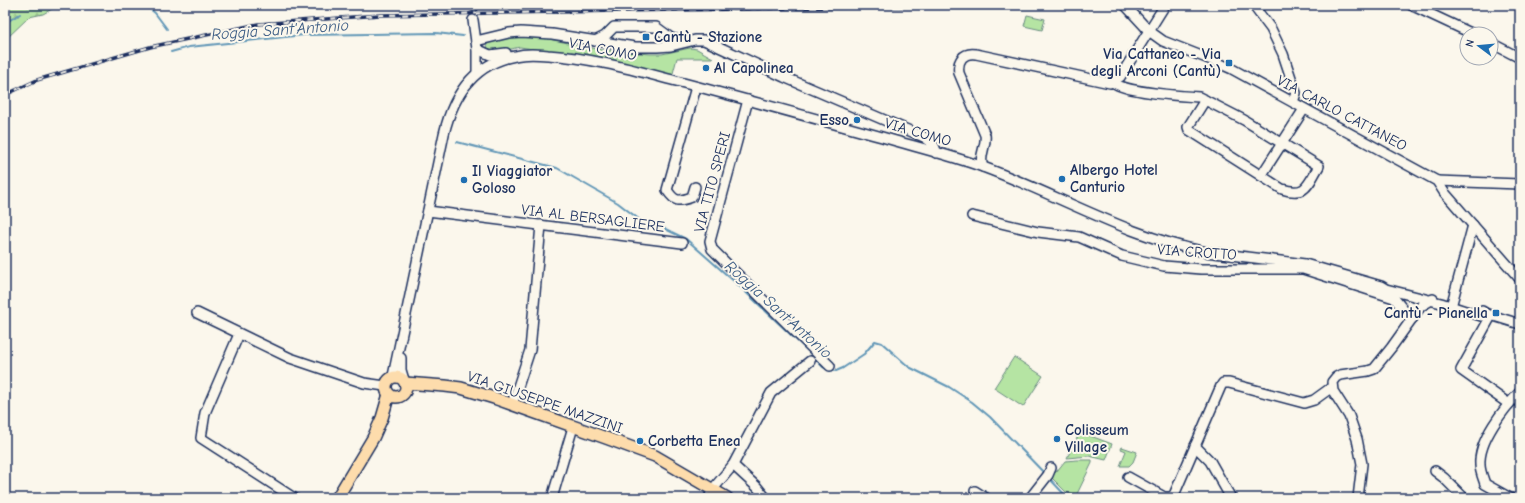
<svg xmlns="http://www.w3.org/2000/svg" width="1525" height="503" viewBox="0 0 1525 503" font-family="'Comic Neue',sans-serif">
	<defs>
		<pattern id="forest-firs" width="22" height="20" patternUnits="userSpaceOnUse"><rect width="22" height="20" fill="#b5e4a3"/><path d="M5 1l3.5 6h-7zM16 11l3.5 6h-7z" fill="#9bc48f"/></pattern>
	</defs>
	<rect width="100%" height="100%" fill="#fbf7ec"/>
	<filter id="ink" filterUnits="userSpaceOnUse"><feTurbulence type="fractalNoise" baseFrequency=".025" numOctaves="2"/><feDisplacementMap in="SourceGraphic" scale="8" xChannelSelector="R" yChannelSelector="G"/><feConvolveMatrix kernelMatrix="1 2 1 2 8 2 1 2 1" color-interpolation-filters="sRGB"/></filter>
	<g filter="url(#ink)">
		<!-- green -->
		<g fill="#b5e4a3" stroke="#688a80">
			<path d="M1027 15 1045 19 1042 30 1024 26Z"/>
			<path d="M511 36 539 37 602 50 650 54H662L690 48 697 49 713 58H677L672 77 539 50 520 47 498 52 488 50 487 45 488 43Z"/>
			<path d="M1014 357 1043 376 1023 407 994 388Z"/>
			<path d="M1080 432 1112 444 1106 460 1089 456 1067 458Z"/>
			<path d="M1122 447 1137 452 1133 462 1129 466H1120L1126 451 1121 449Z"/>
			<path d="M1077 460H1092V463L1076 496 1066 492 1050 476 1057 471 1065 461Z"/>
		</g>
		<!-- forest -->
		<path fill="url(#forest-firs)" stroke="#688a80" d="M5 5H59L43 14 29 17 5 40Z"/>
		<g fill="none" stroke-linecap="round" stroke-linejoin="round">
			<!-- stream -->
			<g stroke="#6297b7" stroke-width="2">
				<path d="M145 5 155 13 167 29"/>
				<path d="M28 7 30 5"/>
				<path d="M5 23 20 14"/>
				<path d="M171 52 189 47 304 35 436 33 463 36"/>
				<path d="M457 142 557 168 618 203 640 220 657 225 686 239 736 283 807 350 823 367 830 370 836 371 843 368 864 354 875 341 882 343 909 367 949 387 972 402 990 417 1046 475"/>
				<path d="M1049 478 1064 494 1075 498"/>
			</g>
			<!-- minor casing -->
			<g stroke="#1b2f5e" stroke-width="12">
				<g id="minor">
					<path d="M474 5V6"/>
					<path d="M1125 5 1149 31 1163 41 1214 61 1232 69 1437 181 1444 192 1520 279"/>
					<path d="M1253 5 1271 29 1283 54 1296 93 1293 102"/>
					<path d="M1411 5 1473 34"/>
					<path d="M473 20 477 49V73"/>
					<path d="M476 41 509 33 521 32 552 34 635 47H657L671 46 695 40H704L784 77 924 137C930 141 936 145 936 153"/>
					<path d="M595 41 605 36 614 27H656L671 38 683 41"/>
					<path d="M1491 43 1520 58"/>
					<path d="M477 49 490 55 506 53"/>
					<path d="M1113 82C1123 92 1183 96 1199 97L1205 100"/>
					<path d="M748 100 710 241 712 249 830 366"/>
					<path d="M1205 100 1244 120 1319 166C1308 184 1307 197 1282 189L1189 130 1188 127Z"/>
					<path d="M983 167C978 156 987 146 985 135L959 73C957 61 963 52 976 54L1110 83 1120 77 1165 5"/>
					<path d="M1261 176 1304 109"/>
					<path d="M1437 181 1520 184"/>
					<path d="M695 187 692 197C678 202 675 202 667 190L696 87"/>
					<path d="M428 211 682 243"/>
					<path d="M972 216 1038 232 1079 237 1122 256 1164 266 1201 269H1303L1394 298 1407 314 1413 318"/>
					<path d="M1452 303 1473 225"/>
					<path d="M1482 311 1487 314 1520 324"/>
					<path d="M197 313 290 358 364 383 385 386"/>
					<path d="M1491 316 1461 370 1509 404"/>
					<path d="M239 334 205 413 201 438 294 498"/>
					<path d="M401 358V370L404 380"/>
					<path d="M393 376 444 134C453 96 473 64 515 56 526 53 537 54 548 55 592 58 634 70 676 81 745 99 813 118 882 137 916 147 950 155 983 167 1057 194 1128 237 1206 252L1305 264 1381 286 1386 289 1441 303 1481 316 1487 314"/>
					<path d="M512 405 530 350 541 225"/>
					<path d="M1195 446 1210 461 1231 498"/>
					<path d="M1435 471 1444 478 1464 498"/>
					<path d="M1128 477 1164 497H1170L1174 495 1221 386 1223 383H1229L1304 403 1314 400 1332 387"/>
					<path d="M975 491 986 498"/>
					<path d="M552 498 573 427"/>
					<path d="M709 498 713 489 733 465"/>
					<path d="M766 498 757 487 733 465 771 393 810 361"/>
					<path d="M1030 498 1048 475 1051 468"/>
					<path d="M1358 498 1362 464 1357 439 1349 416 1333 391 1332 382 1336 377 1340 375 1368 371 1374 369 1391 348 1421 306 1433 299"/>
					<path d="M1510 498 1485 484C1483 478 1480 471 1480 465 1478 441 1504 408 1520 392"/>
				</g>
			</g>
			<!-- major casing -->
			<g stroke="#1b2f5e" stroke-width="14">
				<g id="major">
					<circle cx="396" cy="387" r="10"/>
					<path d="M405 383 445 386 461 388 494 398 606 438 655 456 727 498"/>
					<path d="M337 498 373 438 382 418 389 394"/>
				</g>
			</g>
			<!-- minor -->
			<use href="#minor" stroke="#fbf7ec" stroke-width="9"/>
			<!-- major -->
			<use href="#major" stroke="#fddcac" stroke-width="11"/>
			<!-- rail casing -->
			<g stroke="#1b2f5e" stroke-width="3.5">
				<path id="rail" d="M5 95 37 80 150 47 258 24 380 15 921 6"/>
			</g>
			<!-- rail -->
			<use href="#rail" stroke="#fbf7ec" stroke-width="2" stroke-dasharray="6" stroke-linecap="butt"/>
		</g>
	</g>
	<!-- markers -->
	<g fill="#1f6fb2" stroke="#fbf7ec" stroke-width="1.5">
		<rect x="642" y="33" width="8" height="8" rx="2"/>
		<rect x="1225" y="59" width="8" height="8" rx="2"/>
		<circle cx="706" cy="68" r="4"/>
		<circle cx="857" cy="120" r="4"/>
		<circle cx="1062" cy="179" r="4"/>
		<circle cx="464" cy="180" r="4"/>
		<rect x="1492" y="309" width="8" height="8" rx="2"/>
		<circle cx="1057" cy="439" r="4"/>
		<circle cx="640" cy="441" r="4"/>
	</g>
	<g text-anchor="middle" stroke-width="4" stroke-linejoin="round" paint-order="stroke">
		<!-- poi labels -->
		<g font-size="15" font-weight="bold" fill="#1b2f5e" stroke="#fbf7ec" text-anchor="start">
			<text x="654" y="42">Cantù - Stazione</text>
			<text x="1221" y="59" text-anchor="end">Via Cattaneo - Via<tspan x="1221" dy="17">degli Arconi (Cantù)</tspan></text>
			<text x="714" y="73">Al Capolinea</text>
			<text x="849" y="125" text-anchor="end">Esso</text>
			<text x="1070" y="175">Albergo Hotel<tspan x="1070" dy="17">Canturio</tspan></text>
			<text x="472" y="176">Il Viaggiator<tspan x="472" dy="17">Goloso</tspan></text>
			<text x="1488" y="318" text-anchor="end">Cantù - Pianella</text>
			<text x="1065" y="435">Colisseum<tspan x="1065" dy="17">Village</tspan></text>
			<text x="648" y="446">Corbetta Enea</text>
		</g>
		<!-- street labels -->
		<g font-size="15" fill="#1b2f5e" stroke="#fbf7ec">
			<text transform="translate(603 49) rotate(11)" y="5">VIA COMO</text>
			<text transform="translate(1342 113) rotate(28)" y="5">VIA CARLO CATTANEO</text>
			<text transform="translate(918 132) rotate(16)" y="5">VIA COMO</text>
			<text transform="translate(712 182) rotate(-75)" y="5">VIA TITO SPERI</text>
			<text transform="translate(593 218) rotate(7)" y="5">VIA AL BERSAGLIERE</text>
			<text transform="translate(1197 252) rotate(4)" y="5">VIA CROTTO</text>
			<text transform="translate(545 402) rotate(19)" y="5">VIA GIUSEPPE MAZZINI</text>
		</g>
		<!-- water labels -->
		<g font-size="16" font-style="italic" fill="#395a83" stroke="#fbf7ec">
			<text transform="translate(280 29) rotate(-4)" y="6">Roggia Sant'Antonio</text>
			<text transform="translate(779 309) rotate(42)" y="6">Roggia Sant'Antonio</text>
		</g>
	</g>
	<!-- margin -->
	<rect width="1525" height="503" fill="none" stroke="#fbf7ec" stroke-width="20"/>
	<rect x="10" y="10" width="1505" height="483" fill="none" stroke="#1b2f5e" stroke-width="1.5" filter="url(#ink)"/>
	<!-- north arrow -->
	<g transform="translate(1479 46) rotate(286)"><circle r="19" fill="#fbf7ec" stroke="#a1a7b3"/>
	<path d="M0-3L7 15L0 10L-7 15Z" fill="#1f6fb2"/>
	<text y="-6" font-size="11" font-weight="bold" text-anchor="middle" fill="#1b2f5e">N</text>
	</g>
</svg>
